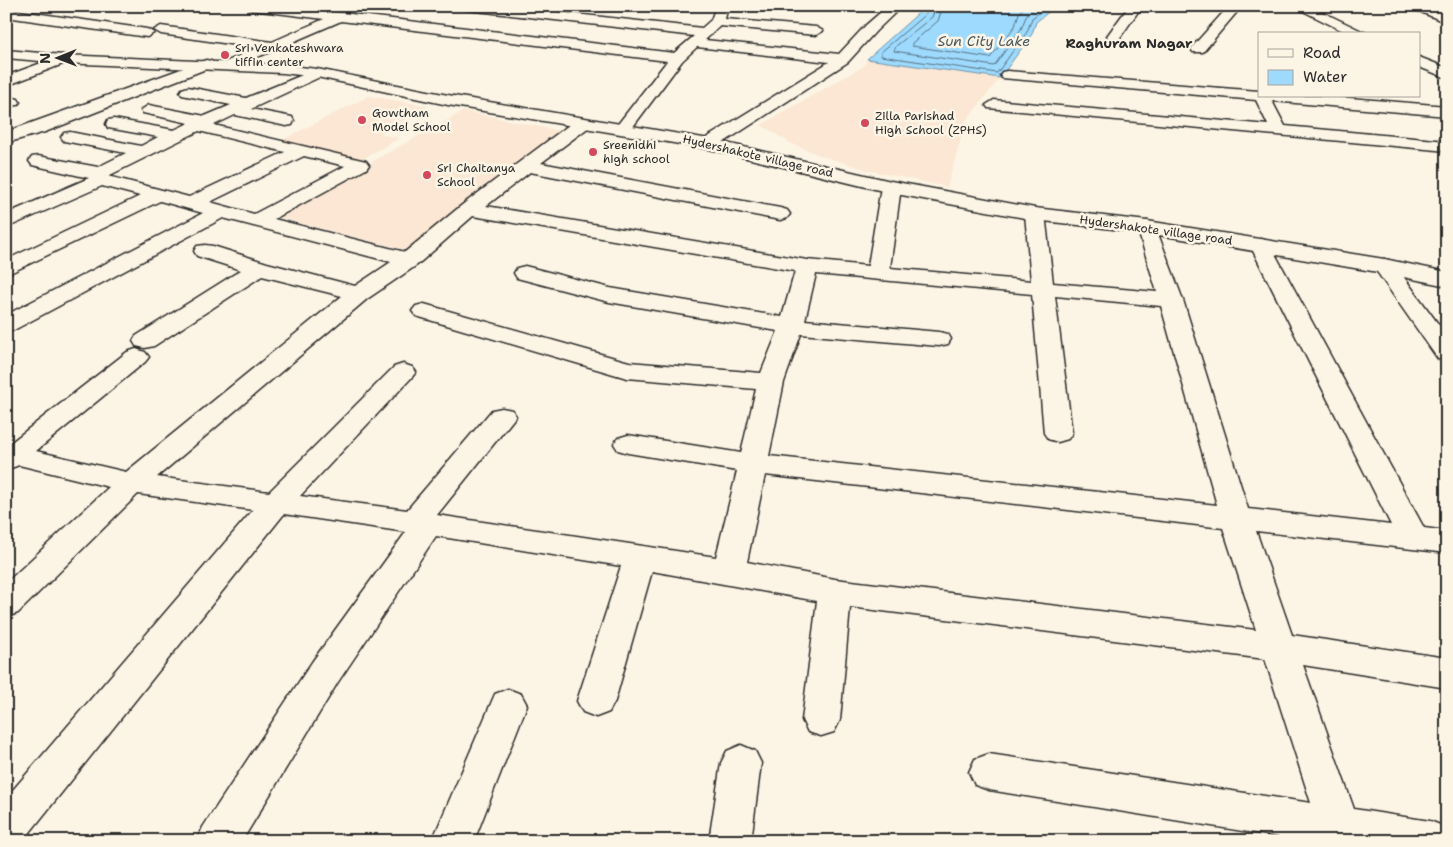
<svg xmlns="http://www.w3.org/2000/svg" width="1453" height="847" viewBox="0 0 1453 847" font-family="'Shantell Sans',sans-serif">
	<rect width="100%" height="100%" fill="#fcf5e5"/>
	<filter id="ink" filterUnits="userSpaceOnUse"><feTurbulence type="fractalNoise" baseFrequency=".02" numOctaves="2"/><feDisplacementMap in="SourceGraphic" scale="10" xChannelSelector="R" yChannelSelector="G"/><feConvolveMatrix kernelMatrix="1 2 1 2 8 2 1 2 1" color-interpolation-filters="sRGB"/></filter>
	<g filter="url(#ink)">
		<!-- built -->
		<g fill="#fbe7d3">
			<path d="M867 59 1000 78 966 121 947 187 868 170 822 156 792 144 761 125 864 66Z"/>
			<path d="M369 96 428 106 380 134 400 138 362 159 280 141Z"/>
			<path d="M464 111 565 132 410 251 273 216Z"/>
		</g>
		<!-- water -->
		<path fill="#9ddafe" stroke="#6f94aa" d="M929 6H1056L1036 22 1032 34 1000 78 867 59 923 9Z"/>
		<g fill="none" stroke-linecap="round" stroke-linejoin="round">
			<!-- shore -->
			<g stroke="#59717f" stroke-width="1">
				<path d="M929 6 928 12 881 52V56L997 73 1027 32 1032 18 1048 6"/>
				<path d="M936 6 932 17 896 46 894 51 994 66 1021 29 1027 14 1037 6"/>
				<path d="M943 6 938 21 912 43V46L990 58 1015 26 1019 13 1025 6"/>
			</g>
			<!-- minor casing -->
			<g stroke="#2b2b2b" stroke-width="3">
				<g id="minor">
					<path d="M246 6H285L674 53 694 36 467 10 461 6H503L702 28 711 20 716 6H728L725 19 816 27 823 31 816 35 720 26 705 40 839 54 866 25 888 6H902L876 31 848 62 715 148H703L700 144 703 140 829 62 697 47 682 61 629 132H617L615 128 667 61 341 21 228 70 223 69 221 66 223 63 257 48 161 34 154 30 161 26 272 42 324 19 252 10Z"/>
					<path d="M1129 6H1142L1119 39H1109L1107 36Z"/>
					<path d="M1229 6H1242L1203 52H1193L1191 49 1193 46Z"/>
					<path d="M1293 6H1310L1368 34H1349Z"/>
					<path d="M6 9 147 29 154 33 147 37 6 17Z"/>
					<path d="M63 55 68 56 70 59 68 62 6 86V76Z"/>
					<path d="M1419 57 1447 68V78L1419 67Z"/>
					<path d="M206 60 211 61 213 64 211 67 45 132 6 143V132Z"/>
					<path d="M317 69 324 73 322 76 251 109 292 117 294 121 292 125 286 126 235 115 214 125 366 161 369 165 366 169 274 219 405 252 462 205 577 119H589L591 123 589 127 541 163 780 208 787 210 790 214 787 218 780 220 530 172 486 206 807 260 868 266 881 187 884 183H898L901 187 890 268 1031 281 1025 214 1028 210 1035 208 1042 210 1045 214 1053 283 1157 292 1137 227 1140 223 1147 221 1154 223 1183 300 1248 509 1391 525 1250 245 1254 241 1261 239 1268 241 1424 528 1447 531V553L1256 531 1292 635 1447 658V688L1303 665 1354 809 1430 821 1445 827 1447 841H1304L989 790 975 785 969 772 975 759 989 754 1311 803 1265 659 850 607 840 720 834 732 821 736 808 732 802 720 817 601 652 571 615 701 609 712 596 717 583 712 577 701 621 566 436 536 338 682 242 841H197L203 827 312 662 406 532 284 514 23 841H6V798L253 510 138 494 18 613 6 617V583L109 487 19 465 6 470V444H9L127 352 136 349 145 352 149 357 145 362 36 451 126 472 342 296 262 276 154 346 145 348 136 346 133 341 136 336 241 270 197 256 194 251 197 246 205 245 213 246 267 263 355 286 391 262 223 218 14 330 6 332V315L203 213 160 201 6 275V260L140 196 102 186 6 228V214L89 178 32 165 29 161 32 157 38 156 98 167 126 153 64 141 61 137 64 133 70 132 141 146 158 137 114 129 108 128 106 124 108 120 114 119 174 130 189 123 143 113 141 110 149 105 205 116 231 105 182 95 180 92 182 89 188 87 246 98ZM199 131 285 152 189 197 108 176ZM304 156 345 166 254 214 210 202ZM473 216 795 271 782 317 610 288 525 266 517 268 514 273 517 278 609 302 778 331 761 373 629 362 424 304 416 306 412 311 416 316 627 378 756 389 741 453 628 435 618 438 614 444 618 450 628 453 737 471 716 557 437 515 516 416 512 410 502 408 492 410 407 510 300 496 412 377 416 372 412 367 403 364 394 367 269 492 157 477 367 299 417 265ZM816 274 1032 294 1044 433 1048 439 1058 442 1068 439 1072 433 1055 296 1161 306 1217 505 769 456 784 382 801 334 939 346 948 344 951 339 948 334 939 332 805 320ZM765 475 1223 528 1256 630 835 579 747 562Z"/>
					<path d="M1007 71 1259 91V96H1325L1447 106V116L1272 101 1285 126 1447 141V151L988 108 986 105 994 100 1268 125 1256 100 1002 78 1000 75 1002 72Z"/>
					<path d="M6 96 18 99 20 102 18 105 6 106Z"/>
					<path d="M1384 259 1392 261 1447 336V361L1438 359 1373 266 1376 261Z"/>
					<path d="M508 689 521 694 527 705 474 841H432L495 694Z"/>
					<path d="M741 745 755 751 761 763 751 841H709L721 763 727 751Z"/>
				</g>
			</g>
			<!-- tertiary casing -->
			<g stroke="#2b2b2b" stroke-width="3">
				<path id="tertiary" d="M6 50 63 55 283 65 317 69 448 95 709 139 891 181 1035 208 1147 221 1384 259 1447 272V286L1384 273 1147 233 1035 220 891 193 709 149 448 105 317 77 283 73 63 63 6 58Z"/>
			</g>
			<!-- trunk casing -->
			<g stroke="#2b2b2b" stroke-width="3">
				<path id="trunk" d="M1407 6H1425L1447 14V23Z"/>
			</g>
			<!-- minor -->
			<use href="#minor" fill="#fcf5e5" fill-rule="evenodd"/>
			<!-- tertiary -->
			<use href="#tertiary" fill="#fcf5e5" fill-rule="evenodd"/>
			<!-- trunk -->
			<use href="#trunk" fill="#fcf5e5" fill-rule="evenodd"/>
		</g>
	</g>
	<!-- markers -->
	<g fill="#d1495b" stroke="#fcf5e5" stroke-width="2">
		<circle cx="225" cy="55" r="5"/>
		<circle cx="362" cy="120" r="5"/>
		<circle cx="865" cy="123" r="5"/>
		<circle cx="593" cy="152" r="5"/>
		<circle cx="427" cy="175" r="5"/>
	</g>
	<g text-anchor="middle" stroke-width="5" stroke-linejoin="round" paint-order="stroke">
		<!-- far-poi labels -->
		<g font-size="12" fill="#2b2b2b" stroke="#fcf5e5" text-anchor="start">
			<text x="235" y="52">Sri Venkateshwara<tspan x="235" dy="14">tiffin center</tspan></text>
			<text x="372" y="117">Gowtham<tspan x="372" dy="14">Model School</tspan></text>
			<text x="875" y="120">Zilla Parishad<tspan x="875" dy="14">High School (ZPHS)</tspan></text>
			<text x="603" y="149">Sreenidhi<tspan x="603" dy="14">high school</tspan></text>
			<text x="437" y="172">Sri Chaitanya<tspan x="437" dy="14">School</tspan></text>
		</g>
		<!-- far-street labels -->
		<g font-size="12" fill="#2b2b2b" stroke="#fcf5e5">
			<text transform="translate(758 156) rotate(13)" y="4">Hydershakote village road</text>
			<text transform="translate(1156 230) rotate(8)" y="4">Hydershakote village road</text>
		</g>
		<!-- far-water labels -->
		<g font-size="14" font-style="italic" fill="#485760" stroke="#fcf5e5">
			<text x="984" y="46">Sun City Lake</text>
		</g>
		<!-- far-neighbourhood labels -->
		<g font-size="14" font-weight="bold" fill="#2b2b2b" stroke="#fcf5e5">
			<text x="1129" y="48">Raghuram Nagar</text>
		</g>
	</g>
	<!-- margin -->
	<rect width="1453" height="847" fill="none" stroke="#fcf5e5" stroke-width="25"/>
	<rect x="12" y="12" width="1428" height="822" fill="none" stroke="#2b2b2b" stroke-width="2" filter="url(#ink)"/>
	<!-- legend -->
	<rect x="1258" y="32" width="162" height="65" fill="#fcf5e5" stroke="#a8a49b"/>
	<rect x="1268" y="49" width="25" height="8" fill="#fcf5e5" stroke="#a8a49b"/>
	<text x="1303" y="58" font-size="15" fill="#2b2b2b">Road</text>
	<rect x="1268" y="70" width="25" height="15" fill="#9ddafe" stroke="#a8a49b"/>
	<text x="1303" y="82" font-size="15" fill="#2b2b2b">Water</text>
	<!-- north arrow -->
	<g transform="translate(58 58) rotate(269)" stroke="#fcf5e5" stroke-width="4" paint-order="stroke">
	<path d="M0-4L9 19L0 12L-9 19Z" fill="#2b2b2b"/>
	<text y="-8" font-size="14" font-weight="bold" text-anchor="middle" fill="#2b2b2b">N</text>
	</g>
</svg>
